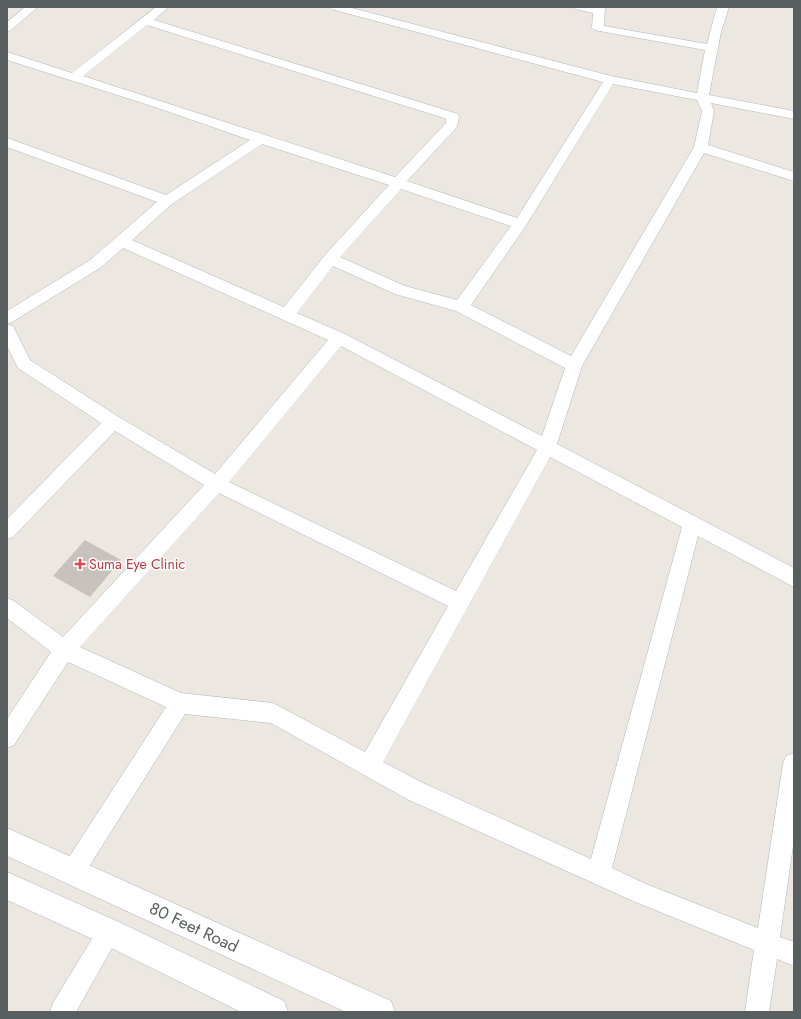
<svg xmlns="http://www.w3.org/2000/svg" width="801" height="1019" viewBox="0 0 801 1019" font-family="Jost,sans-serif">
	<rect width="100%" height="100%" fill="#ece7e0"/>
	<!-- building -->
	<path fill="#c7c2bd" d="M85 540 121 560 90 597 53 576Z"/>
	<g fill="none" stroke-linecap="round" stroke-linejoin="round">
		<!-- minor casing -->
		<g stroke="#b1b5b8" stroke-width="1">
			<g id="minor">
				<path d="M25 7H38L11 30 7 32V22Z"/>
				<path d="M156 7H169L154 20 458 114 459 117 457 127 407 181 517 218 603 82 331 9 329 7H348L611 76 697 93 705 50 594 30 592 28 593 13 575 9 573 7H605L604 26 707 44 717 7H729L721 32 709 95 794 111V119L711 103 714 111 708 145 794 172V181L704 153 582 366 557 444 794 568V587L698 536 612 868 646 884 758 928 783 764 786 756 794 753V839L780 937 794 942V966L777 959 769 1012H745L754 950 633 901 407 799 271 723 185 714 80 881 72 884 64 881 61 873 64 865 166 707 68 662 14 745 7 748V719L51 652 7 618V598L14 601 63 637 204 485 115 431 13 537 7 539V519L101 423 18 368 7 346V324L13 326 30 360 119 417 215 474 328 340 123 248 100 268 12 322 7 324V311L90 260 157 202 7 147V138L166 195 250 140 152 106 7 60V52L72 73ZM147 25 444 118 446 119V123L395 177 83 76ZM613 84 697 100 702 111 694 147 571 356 471 305 525 227ZM262 144 389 185 325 255 284 307 132 240 172 204ZM401 189 511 226 457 300 405 286 340 257ZM333 266 395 294 456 311 565 368 542 436 345 334 297 313ZM341 346 537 450 456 591 229 482ZM550 457 682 527 591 859 423 783 383 762ZM219 493 448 606 365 752 273 703 181 693 80 647Z"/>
				<path d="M109 920 117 924 121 932 76 1012H50L53 1003 101 924Z"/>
			</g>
		</g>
		<!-- secondary casing -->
		<g stroke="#b0b5b8" stroke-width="1">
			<g id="secondary">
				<path d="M7 828 391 1001 395 1012H346L7 856Z"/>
				<path d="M7 872 119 922 284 1001 288 1012H241L99 942 7 900Z"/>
			</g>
		</g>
		<!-- minor -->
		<use href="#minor" fill="#fff" fill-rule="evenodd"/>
		<!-- secondary -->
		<use href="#secondary" fill="#fff" fill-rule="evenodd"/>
	</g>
	<!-- markers -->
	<path fill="#e0444e" stroke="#fff" stroke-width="1.5" d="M78 558h4v4h4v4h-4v4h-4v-4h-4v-4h4z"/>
	<g text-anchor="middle" stroke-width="3" stroke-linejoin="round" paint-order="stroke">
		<!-- health labels -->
		<g font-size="14" fill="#be3a42" stroke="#fff" text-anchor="start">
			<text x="89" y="569">Suma Eye Clinic</text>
		</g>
		<!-- near-street labels -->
		<g font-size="17" fill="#595e61" stroke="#fff">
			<text transform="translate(194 927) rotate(25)" y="6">80 Feet Road</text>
		</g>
	</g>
	<!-- border -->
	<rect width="801" height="1019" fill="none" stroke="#595e61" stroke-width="16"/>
</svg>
